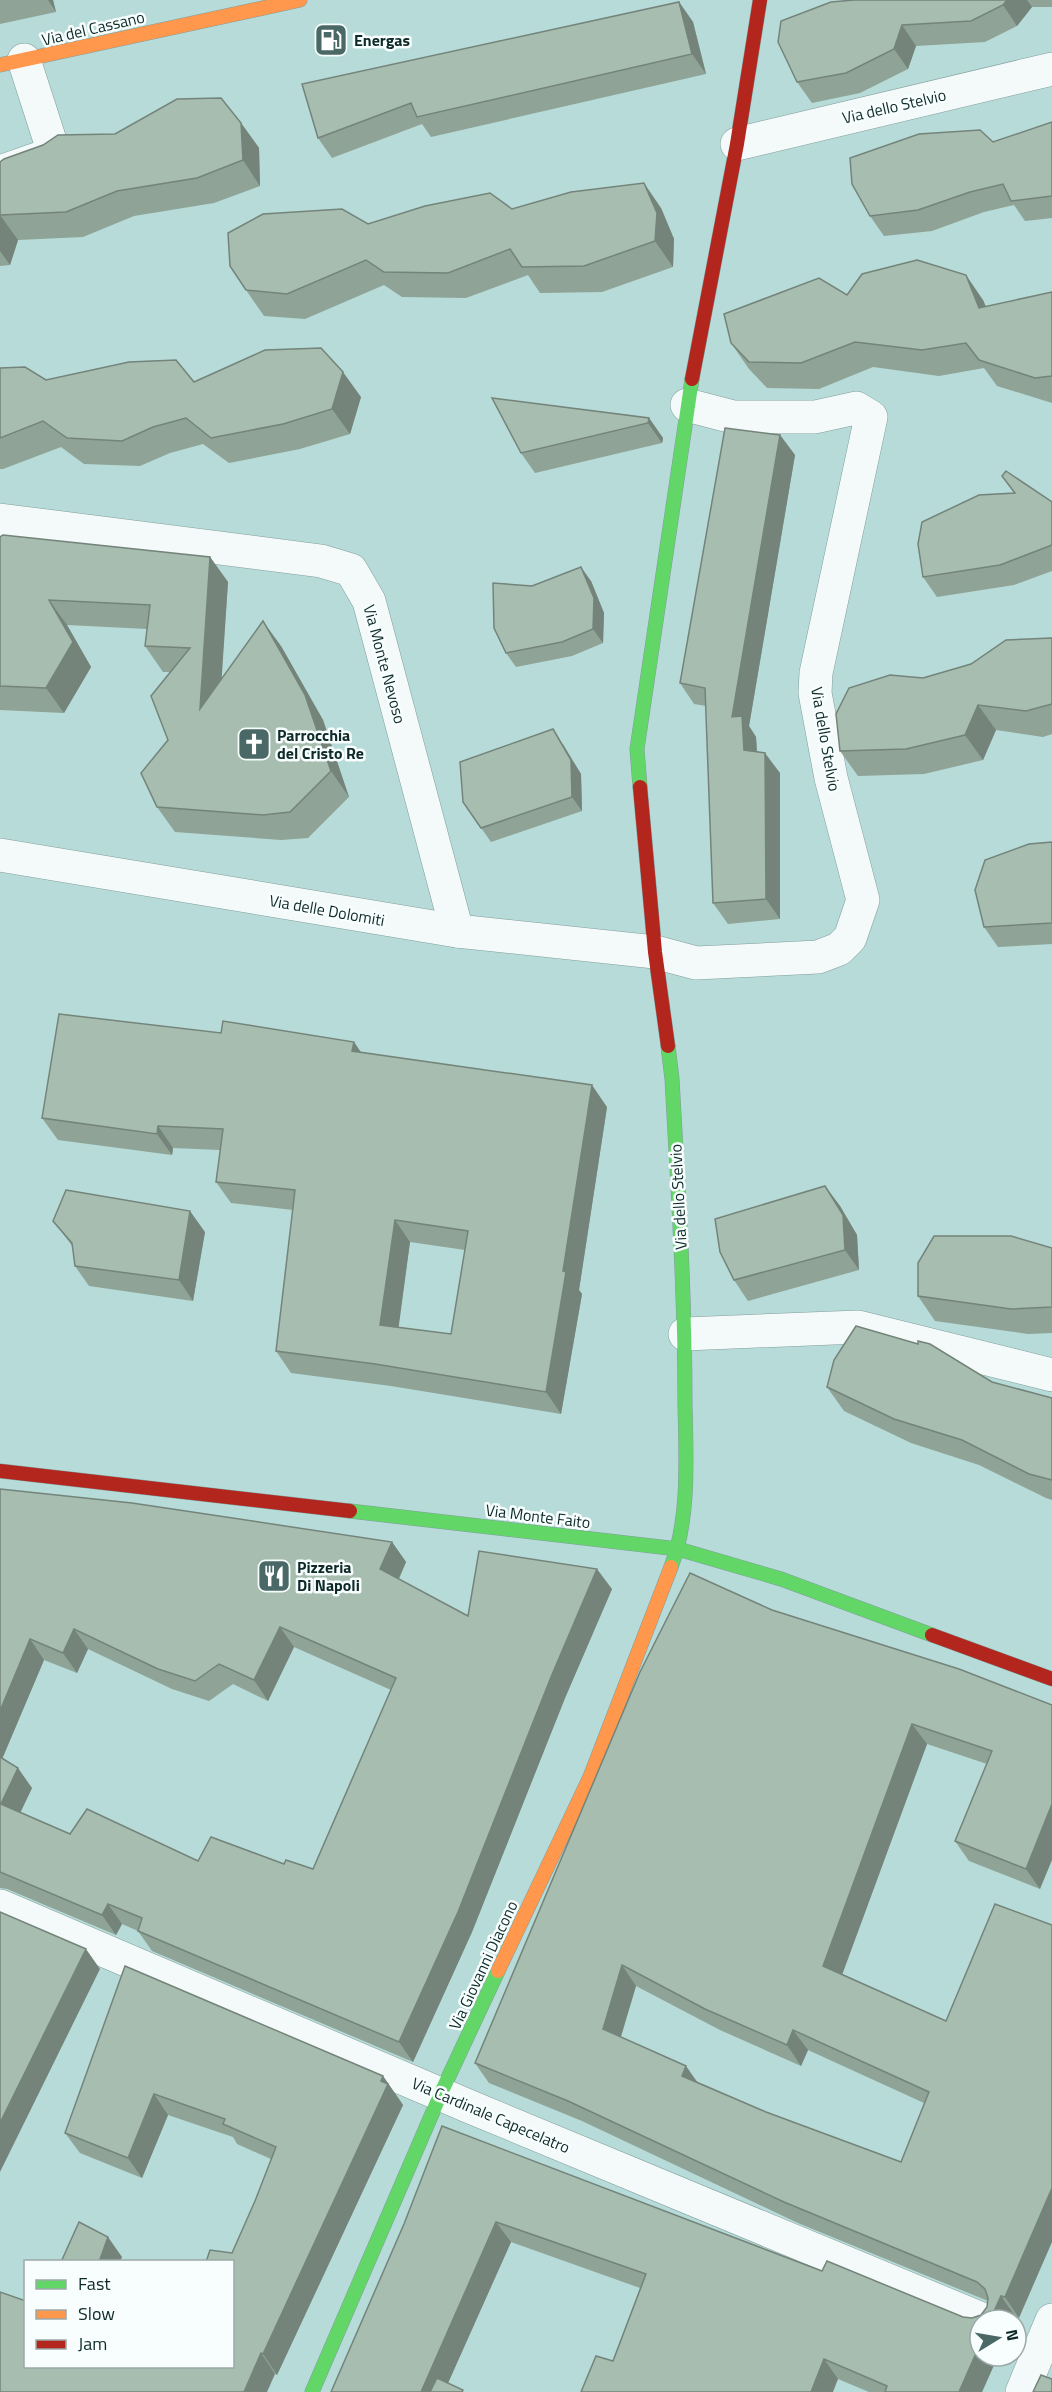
<svg xmlns="http://www.w3.org/2000/svg" width="1052" height="2392" viewBox="0 0 1052 2392" font-family="'Titillium Web',sans-serif">
	<rect width="100%" height="100%" fill="#b6dbd9"/>
	<g fill="none" stroke-linecap="round" stroke-linejoin="round">
		<!-- street casing -->
		<g stroke="#819e9c" stroke-width="34">
			<g id="street">
				<path d="M737 144 1052 69"/>
				<path d="M0 172 54 153 24 60"/>
				<path d="M0 520 321 561 351 570 369 601 457 931"/>
				<path d="M0 855 457 931 655 952 696 963 818 957 839 949 850 938 863 900 831 778 815 693 816 673 871 417 856 408 815 417H733L687 405"/>
				<path d="M685 1334 858 1327 1052 1375"/>
				<path d="M0 1906 468 2106 984 2320"/>
				<path d="M1022 2392 1052 2320"/>
			</g>
		</g>
		<!-- fast casing -->
		<g stroke="#819e9c" stroke-width="15">
			<g id="fast">
				<path d="M640 787 637 749 692 379"/>
				<path d="M668 1046 672 1079C678 1187 685 1295 685 1404 686 1456 690 1518 671 1567"/>
				<path d="M350 1511 678 1549 781 1579 932 1635"/>
				<path d="M312 2392 441 2093 498 1971"/>
			</g>
		</g>
		<!-- slow casing -->
		<g stroke="#819e9c" stroke-width="15">
			<g id="slow">
				<path d="M0 65 300 0"/>
				<path d="M498 1971 590 1777 671 1567"/>
			</g>
		</g>
		<!-- jam casing -->
		<g stroke="#819e9c" stroke-width="15">
			<g id="jam">
				<path d="M692 379 737 144 760 0"/>
				<path d="M640 787 655 952 668 1046"/>
				<path d="M0 1471 350 1511"/>
				<path d="M932 1635 1052 1679"/>
			</g>
		</g>
		<!-- street -->
		<use href="#street" stroke="#f4faf9" stroke-width="33"/>
		<!-- fast -->
		<use href="#fast" stroke="#63d668" stroke-width="14"/>
		<!-- slow -->
		<use href="#slow" stroke="#ff974d" stroke-width="14"/>
		<!-- jam -->
		<use href="#jam" stroke="#b3261e" stroke-width="14"/>
	</g>
	<!-- wall -->
	<g fill="#8fa396" fill-rule="evenodd">
		<path d="M0 0H53L56 12 0 24Z"/>
		<path d="M854 0H1052V7H1032L1017 26 985 42 916 46 908 69 860 93 812 103 797 82Z"/>
		<path d="M679 2 693 22 706 74 431 137 422 124 332 158 318 138Z"/>
		<path d="M1052 122V218L1025 221 1014 205 984 212 932 231 884 236 870 216 993 142Z"/>
		<path d="M241 123 259 148 260 186 214 203 134 216 83 237 18 240 10 265 0 266V162L115 134Z"/>
		<path d="M661 208 674 239 673 267 602 292 540 293 528 275 466 298 402 297 384 285 305 319 264 316 246 290 368 224 512 209Z"/>
		<path d="M1052 292V403L997 386 984 368 939 376 873 367 819 389 767 388 749 369 731 343 847 295 983 300 986 307Z"/>
		<path d="M0 368 46 380 194 382 361 397 350 434 300 449 229 463 203 444 170 453 140 466 84 464 61 447 3 469H0Z"/>
		<path d="M649 418 663 438 662 443 535 473 521 453Z"/>
		<path d="M780 435 795 455 749 726 756 737 757 751 780 773V919L728 924 713 903 706 706 694 704 680 683Z"/>
		<path d="M1002 476 1052 502V571L1014 585 937 597 923 577 1014 493Z"/>
		<path d="M0 537 210 557 228 582 221 679 281 646 323 720 349 797 308 838 281 840 175 832 157 807 168 740 171 672H163L145 646 147 629 67 625 91 667 64 713 0 710Z"/>
		<path d="M591 581 604 613 603 643 572 656 516 667 506 653 532 586Z"/>
		<path d="M1052 638V734L1043 737 996 730 983 760 924 774 858 776 840 751 923 678 971 664Z"/>
		<path d="M563 744 581 774 582 811 491 842 463 802Z"/>
		<path d="M1052 842V944L998 947 984 927Z"/>
		<path d="M221 1033 354 1042 361 1053 607 1107 579 1290 582 1294 561 1414 391 1386 291 1373 276 1351 293 1210 231 1203 216 1182 220 1150 173 1148 172 1155 58 1140 42 1118ZM410 1242 465 1250 451 1334 398 1327Z"/>
		<path d="M825 1186 840 1206 857 1235 859 1270 748 1301 734 1280Z"/>
		<path d="M53 1221 205 1232 193 1301 89 1286 75 1266 73 1247Z"/>
		<path d="M1052 1248V1333L1028 1334 935 1321 918 1296Z"/>
		<path d="M992 1382 1052 1398V1500L1046 1498 979 1465 911 1443 844 1411 827 1387Z"/>
		<path d="M0 1489 392 1542 406 1562 399 1579 468 1616 612 1589 565 1698 472 1932 413 2062 152 1951 138 1931 122 1924 116 1935 7 1889 0 1888ZM294 1647 391 1690 313 1869 284 1864 198 1861 70 1834 20 1812 32 1788 2 1759 44 1660 77 1673 88 1649 172 1689 209 1701 233 1684 268 1701Z"/>
		<path d="M772 1610 1052 1705 1040 1889 969 1861 955 1841 987 1764 927 1744 842 1974 946 2021 1019 2318 1015 2316 980 2356H998L982 2392H869L838 2379 613 2361 640 2288 511 2242 448 2383 331 2392 404 2224 442 2126 822 2271 963 2317 972 2318 981 2315 987 2307 988 2301 798 2223 582 2121 489 2083 475 2063ZM636 1986 720 2030 801 2066 808 2050 924 2103 901 2162 766 2112 698 2082 621 2037Z"/>
		<path d="M125 1966 383 2076 403 2105 277 2375 275 2374 26 2367H232V2253L255 2201 271 2159 237 2144 233 2137 168 2115 142 2178 80 2153 65 2133Z"/>
	</g>
	<!-- shaded-wall -->
	<g fill="#74847a">
		<path d="M48 0H53L56 12Z"/>
		<path d="M1007 0H1027L1032 7 1017 26 1003 5Z"/>
		<path d="M679 2 693 22 706 74 692 54Z"/>
		<path d="M902 25 916 46 908 69 894 49Z"/>
		<path d="M241 123 259 148 260 186 243 160Z"/>
		<path d="M644 183 661 208 674 239 673 267 655 241Z"/>
		<path d="M0 215 18 240 10 265 0 251Z"/>
		<path d="M966 275 983 300 997 333 979 308Z"/>
		<path d="M343 372 361 397 350 434 332 409Z"/>
		<path d="M649 418 663 438 662 443 648 423Z"/>
		<path d="M780 435 795 455 749 726 756 737 758 770 744 750 732 717Z"/>
		<path d="M210 557 228 582 218 734 200 709Z"/>
		<path d="M581 567 591 581 604 613 603 643 593 629Z"/>
		<path d="M49 600 67 625 91 667 64 713 46 688Z"/>
		<path d="M263 621 281 646 323 720 349 797 331 771Z"/>
		<path d="M978 705 996 730 983 760 965 735Z"/>
		<path d="M553 729 581 774 582 811 572 797Z"/>
		<path d="M765 753 780 773V919L766 899Z"/>
		<path d="M354 1042 369 1064 352 1051Z"/>
		<path d="M592 1085 607 1107 579 1290 582 1294 561 1414 546 1392 563 1271Z"/>
		<path d="M158 1126 173 1148 172 1155 157 1134Z"/>
		<path d="M825 1186 840 1206 857 1235 859 1270 845 1250Z"/>
		<path d="M190 1211 205 1232 193 1301 179 1280Z"/>
		<path d="M395 1220 410 1242 396 1347 380 1325Z"/>
		<path d="M392 1542 406 1562 394 1589 380 1569Z"/>
		<path d="M597 1569 612 1589 565 1698 472 1932 413 2062 399 2042 551 1677Z"/>
		<path d="M280 1627 294 1647 268 1701 254 1680Z"/>
		<path d="M74 1629 88 1649 77 1673 63 1653Z"/>
		<path d="M30 1639 44 1660 0 1764V1711Z"/>
		<path d="M912 1724 927 1744 838 1986 823 1966Z"/>
		<path d="M18 1768 32 1788 15 1824 1 1804Z"/>
		<path d="M1052 1804V1860L1040 1889 1026 1869Z"/>
		<path d="M108 1904 122 1924 116 1935 102 1915Z"/>
		<path d="M86 1949 100 1969 0 2172V2123Z"/>
		<path d="M622 1965 636 1986 617 2049 603 2029Z"/>
		<path d="M793 2030 808 2050 801 2066 787 2045Z"/>
		<path d="M686 2066 700 2086 682 2076Z"/>
		<path d="M383 2076 403 2105 277 2375 263 2354Z"/>
		<path d="M154 2094 168 2115 142 2178 128 2158Z"/>
		<path d="M1052 2188V2242L1019 2318 1005 2297Z"/>
		<path d="M496 2222 511 2242 444 2392H421Z"/>
		<path d="M108 2237 122 2257 120 2262H99Z"/>
		<path d="M1001 2296 1015 2316 1013 2320H990Z"/>
		<path d="M980 2344V2356H998L982 2392H959Z"/>
		<path d="M261 2353 275 2374 267 2392H244Z"/>
		<path d="M824 2359 838 2379 833 2392H811Z"/>
	</g>
	<!-- building -->
	<g fill="#a6bdaf" stroke="#74847a" stroke-width="1.5" fill-rule="evenodd">
		<path d="M854 0H1007L1003 5 971 21 902 25 894 49 846 73 797 82 778 42 781 21 831 2Z"/>
		<path d="M679 2 692 54 417 117 411 103 318 138 302 84Z"/>
		<path d="M221 98 241 123 243 160 197 178 117 191 66 212 0 215V162L4 159 43 145 58 135 115 134 177 99Z"/>
		<path d="M1052 122V196L1011 201 1003 184 970 192 918 210 870 216 852 184 850 158 919 134 980 130 993 142Z"/>
		<path d="M644 183 657 213 655 241 584 266 522 267 510 249 448 273 384 272 366 260 287 294 246 290 230 266 228 233 263 214 342 209 368 224 425 206 490 193 512 209 571 192Z"/>
		<path d="M917 260 966 275 979 308 1052 292V376L1035 378 979 360 966 343 922 350 855 342 801 363 749 362 731 343 724 314 819 278 847 295 862 274Z"/>
		<path d="M321 348 343 372 332 409 283 424 211 438 186 418 153 427 122 441 67 438 43 421 0 438V368L25 367 46 380 129 362 176 360 194 382 265 350Z"/>
		<path d="M492 398 649 418 648 423 521 453Z"/>
		<path d="M725 428 780 435 732 717 742 716 744 750 765 753 766 899 713 903 705 688 680 683Z"/>
		<path d="M1006 471 1052 502V545L1000 565 923 577 918 544 922 522 979 495 1015 493 1002 476Z"/>
		<path d="M3 535 210 557 200 709 263 621 305 695 331 771 290 812 263 815 157 807 141 773 168 740 151 696 190 648 145 646 150 605 49 600 73 642 46 688 0 686V537Z"/>
		<path d="M581 567 594 598 593 629 562 642 506 653 494 628 493 583 532 586Z"/>
		<path d="M1052 638V704L1026 711 978 705 965 735 906 749 840 751 836 714 849 688 890 675 923 678 971 664 1006 640Z"/>
		<path d="M553 729 571 760 572 797 481 828 463 802 460 762Z"/>
		<path d="M1052 842V923L984 927 975 890 985 860 1029 844Z"/>
		<path d="M59 1014 221 1033 223 1021 354 1042 352 1051 592 1085 563 1271 566 1272 546 1392 375 1364 276 1351 295 1190 216 1182 223 1129 158 1126 157 1134 42 1118ZM395 1220 468 1231 451 1334 380 1325Z"/>
		<path d="M825 1186 843 1215 845 1250 734 1280 720 1252 715 1219Z"/>
		<path d="M66 1190 190 1211 179 1280 75 1266 72 1243 53 1221Z"/>
		<path d="M934 1236H1011L1052 1248V1307L1011 1309 918 1296V1263Z"/>
		<path d="M856 1326 918 1344V1341L930 1344 992 1382 1052 1398V1480L1029 1474 962 1440 894 1419 827 1387 834 1360Z"/>
		<path d="M0 1489 132 1503 392 1542 380 1569 468 1616 479 1551 597 1569 551 1677 458 1912 399 2042 138 1931 142 1918 108 1904 102 1915 0 1872V1757L18 1768 1 1804 70 1834 87 1809 198 1861 211 1837 284 1864 286 1860 313 1869 396 1678 280 1627 254 1680 219 1664 195 1681 158 1669 74 1629 63 1653 30 1639 0 1711Z"/>
		<path d="M690 1573 772 1610 959 1669 1052 1705V1804L1026 1869 955 1841 992 1751 912 1724 823 1966 946 2021 995 1904 1052 1925V2188L1005 2297 1001 2296 990 2320H980V2344L959 2392H885L887 2386 824 2359 811 2392H581L596 2356 613 2361 646 2274 496 2222 421 2392H331L404 2224 442 2126 822 2271 827 2261 963 2317 972 2318 981 2315 987 2307 988 2298 985 2289 977 2282 784 2202 568 2101 475 2063 640 1672ZM622 1965 705 2009 787 2045 793 2030 929 2092 901 2162 766 2112 682 2076 686 2066 603 2029Z"/>
		<path d="M0 1912 86 1949 0 2123Z"/>
		<path d="M125 1966 383 2076 381 2081 388 2084 263 2354 261 2353 244 2392H0V2292L26 2301V2367H232V2262H206L210 2250 232 2253 255 2201 276 2147 223 2124 225 2119 154 2094 128 2158 65 2133Z"/>
		<path d="M79 2222 108 2237 99 2262H61Z"/>
		<path d="M1041 2375 1052 2379V2392H1033Z"/>
		<path d="M437 2378 463 2390 462 2392H430Z"/>
	</g>
	<!-- icons -->
	<defs>
		<g id="fuel-square" transform="scale(1.725)"><rect x="-9" y="-9" width="18" height="18" rx="4" fill="#496866" stroke="#f7fefd"/><path d="M-5.5-6h7V0h2V4h1.3V-2.5L3-4.5l.8-.8L6-3V5H2.5V1h-1V6h-7ZM-4.2-4.7v3.2H.2V-4.7Z" fill="#fff"/></g>
		<g id="church-square" transform="scale(1.725)"><rect x="-9" y="-9" width="18" height="18" rx="4" fill="#496866" stroke="#f7fefd"/><path d="M-1.2-6h2.4v3.5h3.3v2.4h-3.3V6h-2.4V-.1h-3.3v-2.4h3.3Z" fill="#fff"/></g>
		<g id="restaurant-square" transform="scale(1.725)"><rect x="-9" y="-9" width="18" height="18" rx="4" fill="#496866" stroke="#f7fefd"/><path d="M-5-6h1v4h1v-4h1v4h1v-4h1v5L-1.5 .5V6h-2V.5L-5-1ZM5-6V6H3V1.5H1.5Q1.5-4 5-6Z" fill="#fff"/></g>
	</defs>
	<g fill-rule="evenodd">
		<use href="#fuel-square" x="331" y="40"/>
		<use href="#church-square" x="254" y="744"/>
		<use href="#restaurant-square" x="274" y="1576"/>
	</g>
	<g text-anchor="middle" stroke-width="5" stroke-linejoin="round" paint-order="stroke">
		<!-- street labels -->
		<g font-size="16" fill="#0e2a28" stroke="#f7fefd">
			<text transform="translate(93 28) rotate(-13)" y="6">Via del Cassano</text>
			<text transform="translate(894 106) rotate(-13)" y="6">Via dello Stelvio</text>
			<text transform="translate(385 664) rotate(75)" y="6">Via Monte Nevoso</text>
			<text transform="translate(826 739) rotate(80)" y="6">Via dello Stelvio</text>
			<text transform="translate(327 910) rotate(10)" y="6">Via delle Dolomiti</text>
			<text transform="translate(678 1197) rotate(-93)" y="6">Via dello Stelvio</text>
			<text transform="translate(538 1516) rotate(7)" y="6">Via Monte Faito</text>
			<text transform="translate(483 1965) rotate(-65)" y="6">Via Giovanni Diacono</text>
			<text transform="translate(491 2115) rotate(23)" y="6">Via Cardinale Capecelatro</text>
		</g>
		<!-- poi labels -->
		<g font-size="16" font-weight="bold" fill="#0e2a28" stroke="#f7fefd" text-anchor="start">
			<text x="354" y="46">Energas</text>
			<text x="277" y="741">Parrocchia<tspan x="277" dy="18">del Cristo Re</tspan></text>
			<text x="297" y="1573">Pizzeria<tspan x="297" dy="18">Di Napoli</tspan></text>
		</g>
	</g>
	<!-- legend -->
	<rect x="24" y="2260" width="210" height="108" fill="#f7fefd" stroke="#9aa9a8" stroke-width="1.5"/>
	<rect x="36" y="2280" width="30" height="9" fill="#63d668" stroke="#9aa9a8" stroke-width="1.5"/>
	<text x="78" y="2290" font-size="18" fill="#0e2a28">Fast</text>
	<rect x="36" y="2310" width="30" height="9" fill="#ff974d" stroke="#9aa9a8" stroke-width="1.5"/>
	<text x="78" y="2320" font-size="18" fill="#0e2a28">Slow</text>
	<rect x="36" y="2340" width="30" height="9" fill="#b3261e" stroke="#9aa9a8" stroke-width="1.5"/>
	<text x="78" y="2350" font-size="18" fill="#0e2a28">Jam</text>
	<!-- north arrow -->
	<g transform="translate(998 2338) rotate(79)"><circle r="28" fill="#f7fefd" stroke="#9aa9a8" stroke-width="1.5"/>
	<path d="M0-4.5L10 22L0 15L-10 22Z" fill="#496866"/>
	<text y="-9" font-size="16" font-weight="bold" text-anchor="middle" fill="#0e2a28">N</text>
	</g>
</svg>
